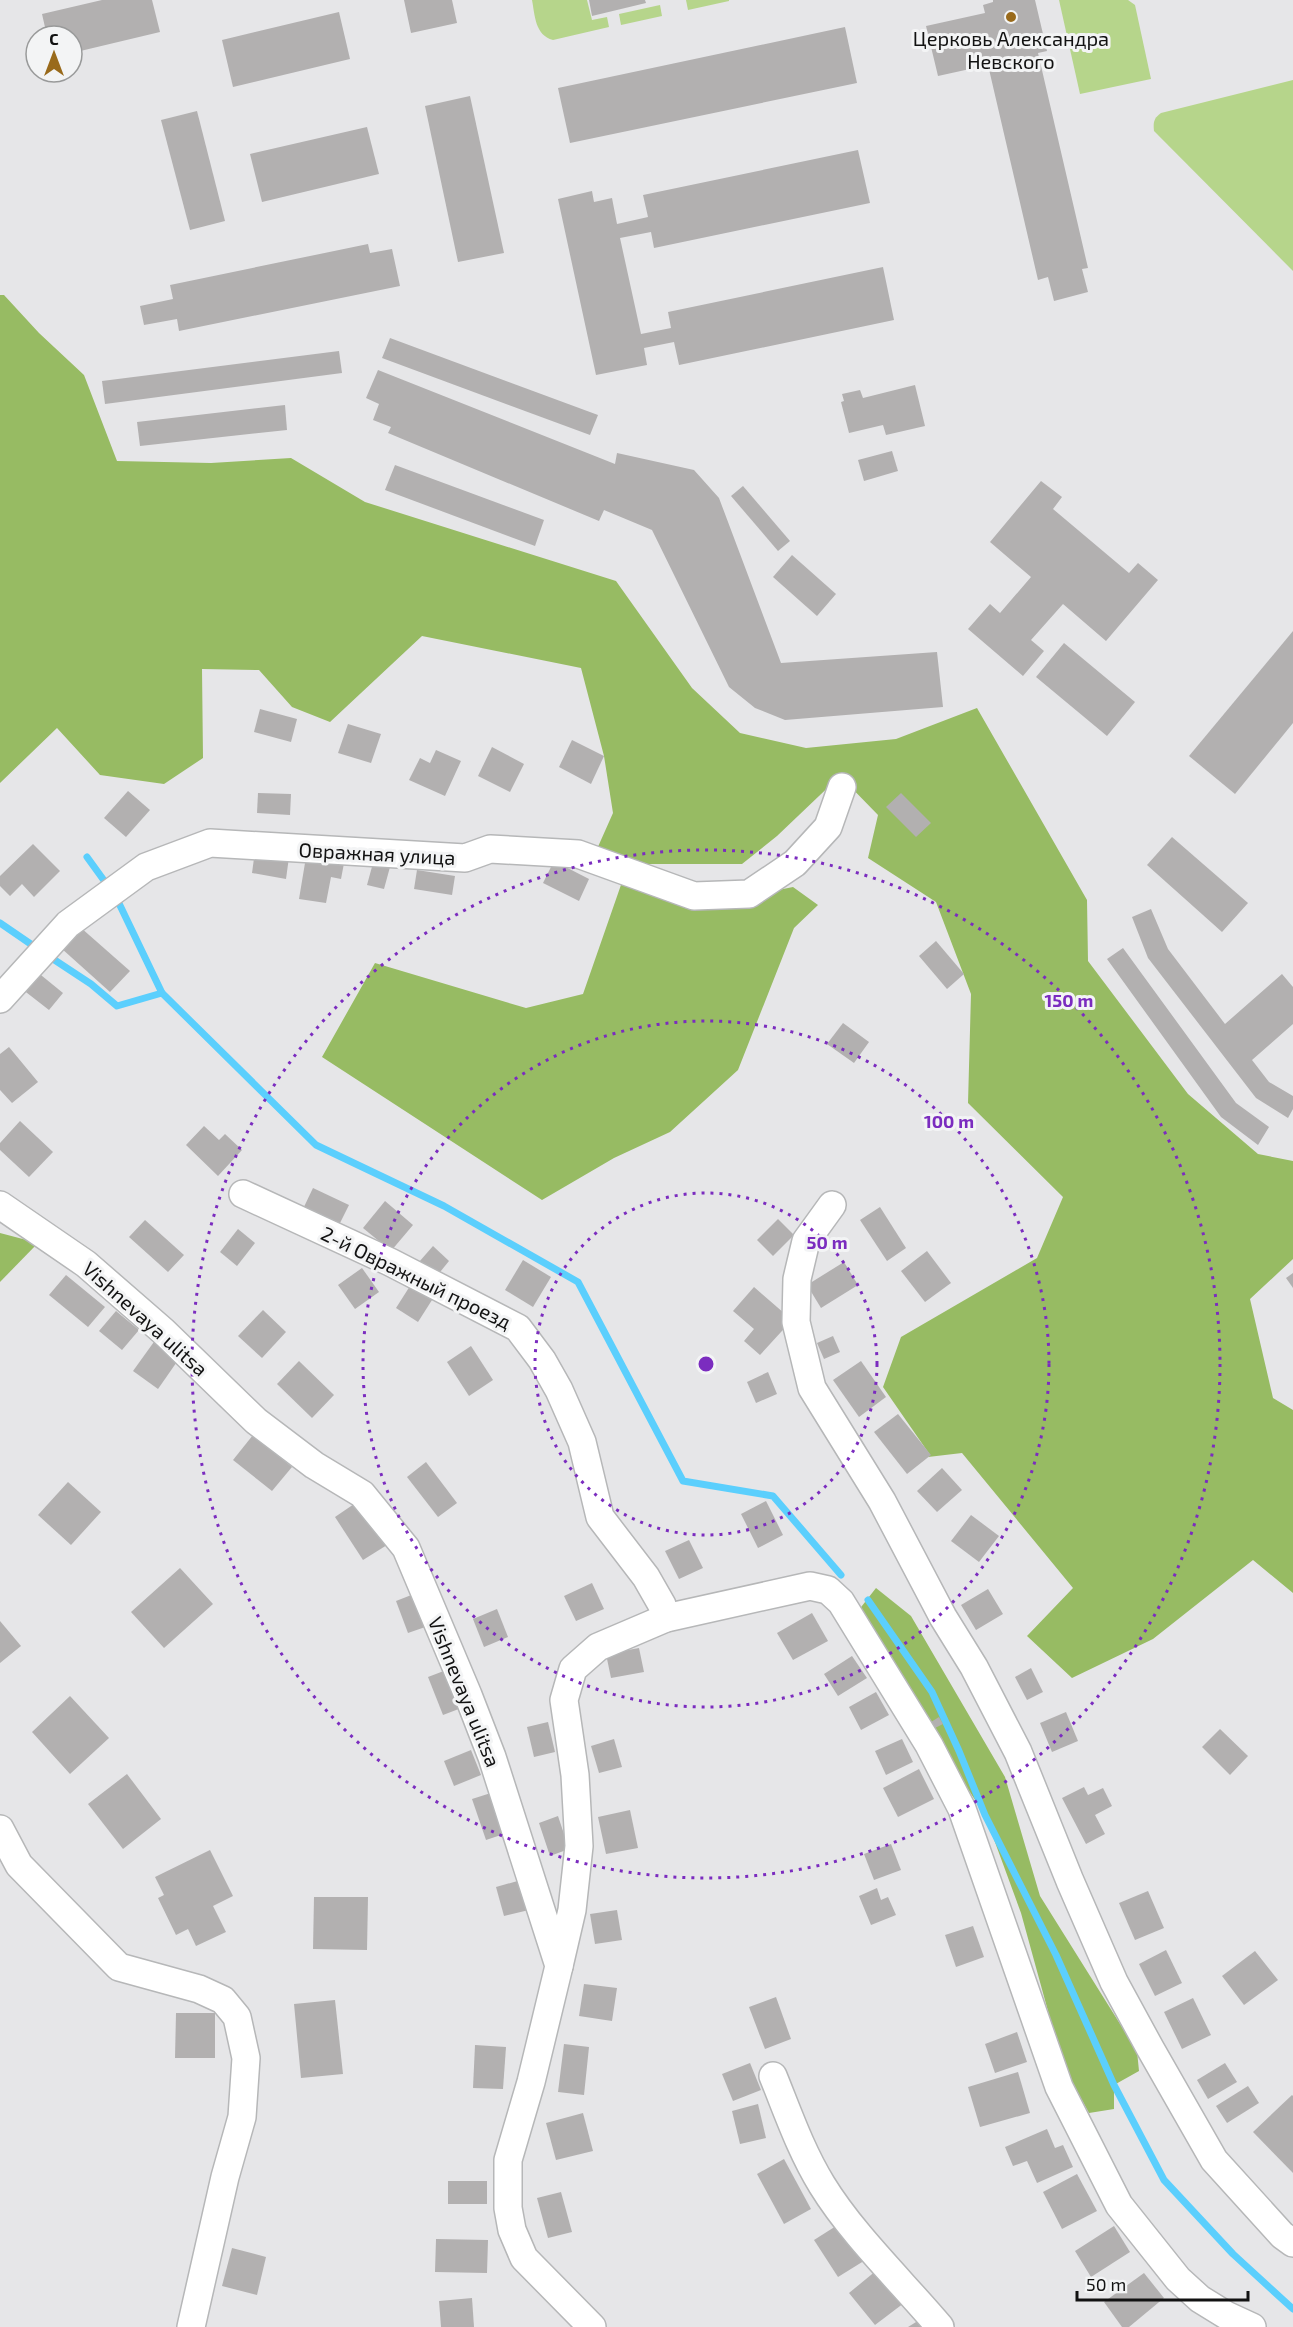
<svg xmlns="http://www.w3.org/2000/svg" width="1293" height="2327" viewBox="0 0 1293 2327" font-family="'Exo 2',sans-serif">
	<rect width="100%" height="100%" fill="#e6e6e8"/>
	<!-- green -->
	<g fill="#b6d58b">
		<path d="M532 0H587L592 20 607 17 609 27 553 40C535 35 535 16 532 0Z"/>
		<path d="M686 0H729V1L688 10Z"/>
		<path d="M1059 0H1128L1135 5 1151 79 1080 94Z"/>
		<path d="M660 5 662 16 621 25 619 14Z"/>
		<path d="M1293 80V271L1154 131C1153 122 1154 118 1161 113Z"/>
	</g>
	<!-- forest -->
	<g fill="#97bb63">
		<path d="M0 295H4L39 333 84 375 117 461 211 463 291 458 365 502 616 581 692 688 740 733 806 748 896 739 977 708 1087 900 1088 961 1188 1094 1258 1154 1293 1161V1259L1250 1299 1273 1398 1293 1410V1593L1253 1560 1153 1639 1072 1678 1027 1636 1073 1588 962 1453 928 1457 930 1455 883 1387 901 1337 1037 1258 1063 1197 968 1103 971 994 936 902 868 858 878 815 840 776 777 836 742 864H639L597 849 613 813 604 756 581 668 422 636 330 722 292 707 259 670 202 669 203 758 164 784 100 775 57 728 0 783Z"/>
		<path d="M622 882 720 902 793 887 818 905 794 928 738 1070 670 1132 614 1158 542 1200 322 1057 375 963 526 1008 583 994Z"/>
		<path d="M0 1233 38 1243 0 1282Z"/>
		<path d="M876 1588 911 1616 1005 1777 1040 1896 1137 2051 1139 2071 1114 2085V2109L1089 2113 1067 2073 1051 2022 1021 1913 985 1815 878 1653 858 1611Z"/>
	</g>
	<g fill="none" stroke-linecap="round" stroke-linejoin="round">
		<!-- stream -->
		<g stroke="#5bcffd" stroke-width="7">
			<path d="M87 857 108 886"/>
			<path d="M115 895 162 993"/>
			<path d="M0 923 38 949"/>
			<path d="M47 955 91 984 117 1006 162 993 316 1145 444 1206 578 1282 683 1481 773 1496 841 1575"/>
			<path d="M868 1600 932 1692 959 1751 985 1815 1056 1955 1114 2085 1164 2180 1233 2254 1293 2309"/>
		</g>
	</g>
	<!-- building -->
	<g fill="#b2b0b0">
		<path d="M102 0H152L160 32 72 53V36H47L42 14Z"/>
		<path d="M404 0H452L457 23 411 33Z"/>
		<path d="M589 0H645L646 3 592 16Z"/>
		<path d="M993 0H1035L1047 51 1038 53 1088 268 1082 269 1088 292 1054 301 1048 277 1038 280 988 65 938 76 926 26 985 13 983 5 993 2Z"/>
		<path d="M339 12 350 59 233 87 222 40Z"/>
		<path d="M845 27 857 83 570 143 558 88Z"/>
		<path d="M470 96 504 253 458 262 425 106Z"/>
		<path d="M197 111 225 221 190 230 161 120Z"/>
		<path d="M367 127 379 174 262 202 250 154Z"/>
		<path d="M858 150 870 203 654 248 651 232 620 238 641 334 671 328 668 312 883 267 894 320 679 365 674 342 644 348 647 365 596 375 558 199 592 191 594 202 612 198 617 224 648 217 643 195Z"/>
		<path d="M368 244 370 253 392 249 400 286 179 331 177 319 144 325 140 306 173 299 170 285Z"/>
		<path d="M390 338 598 415 590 435 382 358Z"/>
		<path d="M339 351 342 373 105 404 102 381Z"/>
		<path d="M378 370 615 464 617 453 694 470 719 498 781 663 937 652 943 707 785 720 755 708 729 687 652 530 604 510 599 521 388 433 391 427 373 420 379 404 366 398Z"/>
		<path d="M915 385 925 426 886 435 883 425 849 433 841 402 844 401 842 394 860 390 863 398Z"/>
		<path d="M285 405 287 430 140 446 137 422Z"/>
		<path d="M892 451 898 471 864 481 858 460Z"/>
		<path d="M395 465 544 520 535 546 385 490Z"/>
		<path d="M1041 481 1062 497 1053 509 1129 573 1138 563 1158 580 1106 641 1063 604 1031 640 1044 651 1023 676 968 629 990 604 1000 613 1031 577 990 542Z"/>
		<path d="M743 486 790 541 778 551 731 496Z"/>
		<path d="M792 555 836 594 817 616 773 577Z"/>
		<path d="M1293 631V723L1235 794 1189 756Z"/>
		<path d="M1064 643 1135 702 1107 736 1036 677Z"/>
		<path d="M260 709 297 719 291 742 254 732Z"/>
		<path d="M348 724 381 734 371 763 338 753Z"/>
		<path d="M572 740 604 756 591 784 559 767Z"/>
		<path d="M492 747 524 764 510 792 478 776Z"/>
		<path d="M436 750 461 761 445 796 409 780 420 758 430 763Z"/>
		<path d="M128 791 150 810 126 837 104 818Z"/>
		<path d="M258 793 291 794 290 815 257 813Z"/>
		<path d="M901 793 931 823 916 837 886 807Z"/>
		<path d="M1172 837 1248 903 1222 932 1147 865Z"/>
		<path d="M33 844 60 871 34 897 22 884 10 896 0 886V876Z"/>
		<path d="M255 851 289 857 286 879 252 873Z"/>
		<path d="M307 851 345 858 341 879 331 877 326 903 299 899Z"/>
		<path d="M554 861 589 879 579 901 543 883Z"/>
		<path d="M373 863 390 867 384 889 367 885Z"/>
		<path d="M417 870 455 876 452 895 414 889Z"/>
		<path d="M1151 909 1168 949 1225 1024 1282 974 1293 987V1024L1252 1060 1269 1082 1293 1096V1109L1288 1118 1256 1098 1148 958 1132 917Z"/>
		<path d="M80 927 130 971 110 992 61 948Z"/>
		<path d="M936 941 964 974 947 989 919 956Z"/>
		<path d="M1123 948 1236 1103 1269 1127 1258 1145 1221 1117 1107 959Z"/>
		<path d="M36 971 63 993 49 1010 22 989Z"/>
		<path d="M843 1023 869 1042 854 1063 827 1044Z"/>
		<path d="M9 1047 38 1082 12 1103 0 1090V1054Z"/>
		<path d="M20 1121 53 1152 29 1177 0 1150V1143Z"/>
		<path d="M204 1126 219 1140 225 1134 242 1150 218 1176 186 1145Z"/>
		<path d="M313 1188 349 1205 338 1227 302 1211Z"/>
		<path d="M385 1201 413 1225 391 1251 363 1228Z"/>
		<path d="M880 1207 906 1248 887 1261 860 1220Z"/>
		<path d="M778 1219 794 1235 773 1256 757 1240Z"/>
		<path d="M145 1220 184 1255 168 1272 129 1237Z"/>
		<path d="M238 1229 255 1243 237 1266 220 1252Z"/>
		<path d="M433 1246 449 1261 436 1277 419 1262Z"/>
		<path d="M927 1251 951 1283 925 1302 901 1271Z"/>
		<path d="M523 1260 551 1277 533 1307 505 1290Z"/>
		<path d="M844 1262 858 1285 821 1308 807 1285Z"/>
		<path d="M362 1268 379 1292 355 1309 338 1285Z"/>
		<path d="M1293 1273V1288L1286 1278Z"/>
		<path d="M66 1275 105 1307 88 1327 49 1295Z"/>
		<path d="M410 1286 432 1300 418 1322 396 1308Z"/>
		<path d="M754 1287 792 1320 760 1355 744 1341 754 1329 733 1311Z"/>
		<path d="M263 1310 286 1332 262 1358 238 1336Z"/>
		<path d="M116 1311 139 1330 122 1350 99 1331Z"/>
		<path d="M833 1336 840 1352 824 1359 817 1343Z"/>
		<path d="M156 1339 181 1356 158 1389 133 1371Z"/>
		<path d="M471 1346 493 1380 469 1396 447 1362Z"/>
		<path d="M299 1361 334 1395 312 1418 277 1384Z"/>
		<path d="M861 1361 886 1397 859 1417 833 1380Z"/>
		<path d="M768 1372 777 1394 756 1403 747 1382Z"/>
		<path d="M898 1414 931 1455 907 1474 874 1432Z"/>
		<path d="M253 1435 292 1467 272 1491 233 1460Z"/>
		<path d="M426 1462 457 1503 438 1517 407 1477Z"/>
		<path d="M942 1468 962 1490 937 1512 917 1491Z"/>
		<path d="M68 1482 101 1512 71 1545 38 1515Z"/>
		<path d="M766 1501 783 1535 758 1548 741 1514Z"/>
		<path d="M357 1502 387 1545 363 1560 335 1517Z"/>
		<path d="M971 1515 999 1536 979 1562 951 1541Z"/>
		<path d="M689 1540 703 1568 679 1579 665 1551Z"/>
		<path d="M180 1568 213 1604 164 1648 131 1612Z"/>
		<path d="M592 1583 604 1609 576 1621 564 1596Z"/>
		<path d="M988 1589 1003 1614 976 1630 961 1605Z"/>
		<path d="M419 1592 431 1625 408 1633 396 1601Z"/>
		<path d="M497 1609 508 1637 484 1647 473 1619Z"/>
		<path d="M812 1613 828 1641 793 1660 777 1633Z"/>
		<path d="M0 1621 21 1646 0 1663Z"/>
		<path d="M639 1648 644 1672 611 1678 606 1654Z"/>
		<path d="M852 1656 867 1678 838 1696 824 1674Z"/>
		<path d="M1031 1668 1043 1692 1027 1700 1015 1677Z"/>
		<path d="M449 1669 464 1707 443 1715 428 1677Z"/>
		<path d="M876 1692 889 1715 861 1730 849 1707Z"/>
		<path d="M70 1696 109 1738 70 1774 32 1732Z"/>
		<path d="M1066 1712 1078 1741 1052 1752 1040 1723Z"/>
		<path d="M939 1717 943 1724 935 1728 931 1722Z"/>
		<path d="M548 1722 555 1752 534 1757 527 1727Z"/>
		<path d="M1220 1729 1248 1756 1230 1775 1202 1747Z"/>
		<path d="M614 1739 622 1767 599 1773 591 1746Z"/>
		<path d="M902 1739 913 1762 886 1775 875 1751Z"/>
		<path d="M471 1750 481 1775 454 1786 444 1761Z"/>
		<path d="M919 1769 934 1799 898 1817 883 1788Z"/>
		<path d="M127 1774 161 1819 123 1849 88 1804Z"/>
		<path d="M1084 1787 1088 1795 1103 1788 1112 1806 1095 1815 1105 1834 1086 1844 1062 1798Z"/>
		<path d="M494 1792 507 1833 486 1840 472 1799Z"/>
		<path d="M630 1810 638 1848 606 1854 598 1817Z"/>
		<path d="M558 1816 569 1849 550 1856 539 1823Z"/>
		<path d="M891 1844 901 1870 874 1880 864 1854Z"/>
		<path d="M210 1850 233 1896 213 1906 226 1932 196 1946 188 1929 176 1935 158 1898 164 1895 155 1877Z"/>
		<path d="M521 1880 529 1910 504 1916 496 1887Z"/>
		<path d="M877 1888 881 1900 888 1897 896 1915 871 1925 859 1896Z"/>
		<path d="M1148 1891 1164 1928 1135 1940 1119 1903Z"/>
		<path d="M314 1897H368L367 1950 313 1949Z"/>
		<path d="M617 1910 622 1940 595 1944 590 1914Z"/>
		<path d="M973 1926 984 1957 956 1967 945 1935Z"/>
		<path d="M1166 1950 1182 1983 1155 1996 1139 1964Z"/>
		<path d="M1255 1951 1278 1980 1244 2005 1222 1976Z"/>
		<path d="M584 1984 617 1988 612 2021 579 2016Z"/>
		<path d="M776 1997 791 2039 765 2049 749 2007Z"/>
		<path d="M1193 1998 1211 2035 1182 2049 1164 2012Z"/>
		<path d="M335 2000 343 2074 301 2078 294 2004Z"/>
		<path d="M176 2013H215V2058H175Z"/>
		<path d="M1017 2032 1027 2062 995 2073 985 2044Z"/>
		<path d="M564 2044 589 2047 584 2095 558 2092Z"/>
		<path d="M475 2045 506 2047 503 2089 473 2088Z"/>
		<path d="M750 2063 761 2090 733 2101 722 2074Z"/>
		<path d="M1225 2063 1237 2082 1208 2099 1197 2080Z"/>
		<path d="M1018 2072 1030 2113 980 2127 968 2087Z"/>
		<path d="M1248 2086 1259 2103 1227 2123 1216 2106Z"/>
		<path d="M1292 2095 1293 2096V2173L1253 2132Z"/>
		<path d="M758 2104 766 2138 740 2144 732 2111Z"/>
		<path d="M583 2113 593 2151 556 2160 546 2123Z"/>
		<path d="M1047 2129 1055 2148 1063 2145 1073 2167 1037 2183 1027 2161 1013 2166 1005 2147Z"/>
		<path d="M784 2159 811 2209 784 2224 757 2174Z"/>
		<path d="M1077 2174 1097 2211 1062 2229 1043 2192Z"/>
		<rect x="448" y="2181" width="39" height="23"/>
		<path d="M561 2192 572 2232 548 2238 537 2198Z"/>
		<path d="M844 2221 867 2259 838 2277 814 2240Z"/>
		<path d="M1114 2226 1130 2252 1091 2277 1075 2251Z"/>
		<path d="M436 2239 488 2240 487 2273 435 2272Z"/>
		<path d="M232 2248 266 2257 257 2295 222 2286Z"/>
		<path d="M877 2270 904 2303 875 2325 849 2293Z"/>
		<path d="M1144 2273 1164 2298 1129 2327H1122L1104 2302Z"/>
		<path d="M472 2298 474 2327H441L439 2301Z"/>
		<path d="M921 2319 926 2327H908Z"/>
	</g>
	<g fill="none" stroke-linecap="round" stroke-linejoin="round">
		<!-- minor casing -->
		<g stroke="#b6b7b8" stroke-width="30">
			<g id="minor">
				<path d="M0 999 68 924 146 867 210 843 465 858 490 849 578 854 694 896 749 894 795 863 828 827 842 787"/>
				<path d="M243 1194 390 1262 518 1328 542 1360 559 1390 582 1442 600 1517 646 1577 662 1605 666 1618"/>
				<path d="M0 1205 86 1264 163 1331 256 1421 314 1465 362 1494 406 1548 468 1695 492 1757 559 1966 531 2082 508 2160V2208L512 2230 524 2258 592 2327"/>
				<path d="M832 1205 806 1241 797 1279 796 1322 812 1388 882 1501 943 1617 974 1667 1018 1752 1070 1881 1114 1982 1150 2048 1214 2160 1282 2235 1293 2243"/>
				<path d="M0 1829 19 1865 119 1967 199 1989 223 2000 237 2017 246 2058 242 2117 225 2177 191 2327"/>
				<path d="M559 1966 572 1910 579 1846 575 1775 564 1700 573 1669 598 1647 666 1618 810 1586 828 1590 841 1602 929 1745 962 1809 1059 2087 1119 2205 1178 2279 1200 2299 1226 2315 1252 2327"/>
				<path d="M773 2076C788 2113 801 2151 822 2185 852 2234 902 2282 940 2327"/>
			</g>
		</g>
		<!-- minor -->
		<use href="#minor" stroke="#fff" stroke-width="27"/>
	</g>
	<!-- distance rings -->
	<g fill="none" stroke="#7b2cbf" stroke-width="3" stroke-dasharray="3 6">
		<circle cx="706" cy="1364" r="171"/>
		<circle cx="706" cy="1364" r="343"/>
		<circle cx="706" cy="1364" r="514"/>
	</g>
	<!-- markers -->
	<circle fill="#996a1b" stroke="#f3f4f5" stroke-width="2" cx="1011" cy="17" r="6"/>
	<g text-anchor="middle" stroke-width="6" stroke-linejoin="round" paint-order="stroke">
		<!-- poi labels -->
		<g font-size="20" fill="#121212" stroke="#f3f4f5">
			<text x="1011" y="46">Церковь Александра<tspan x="1011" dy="23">Невского</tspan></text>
		</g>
		<!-- street labels -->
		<g font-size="20" fill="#121212" stroke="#f3f4f5">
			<text transform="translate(377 854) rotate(3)" y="7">Овражная улица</text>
			<text transform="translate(416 1278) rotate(26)" y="7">2-й Овражный проезд</text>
			<text transform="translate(145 1319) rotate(42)" y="7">Vishnevaya ulitsa</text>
			<text transform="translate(464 1692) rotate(68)" y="7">Vishnevaya ulitsa</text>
		</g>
	</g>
	<circle cx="706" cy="1364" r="9" fill="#7b2cbf" stroke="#f3f4f5" stroke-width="3"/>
	<g font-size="18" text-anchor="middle" font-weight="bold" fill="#7b2cbf" stroke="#f3f4f5" stroke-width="6" stroke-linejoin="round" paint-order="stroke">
		<text x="1069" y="1007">150 m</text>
		<text x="949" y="1128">100 m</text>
		<text x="827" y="1249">50 m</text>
	</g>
	<!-- north arrow -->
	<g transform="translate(54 54)"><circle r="28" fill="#f3f4f5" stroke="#999a9a" stroke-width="1.5"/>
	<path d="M0-4.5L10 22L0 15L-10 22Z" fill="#996a1b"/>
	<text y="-9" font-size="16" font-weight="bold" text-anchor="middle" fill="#121212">С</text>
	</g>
	<!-- scale -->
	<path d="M1077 2291v9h171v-9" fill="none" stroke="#121212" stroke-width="3"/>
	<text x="1086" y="2291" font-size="18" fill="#121212" stroke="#f3f4f5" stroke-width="4.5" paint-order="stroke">50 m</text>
</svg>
